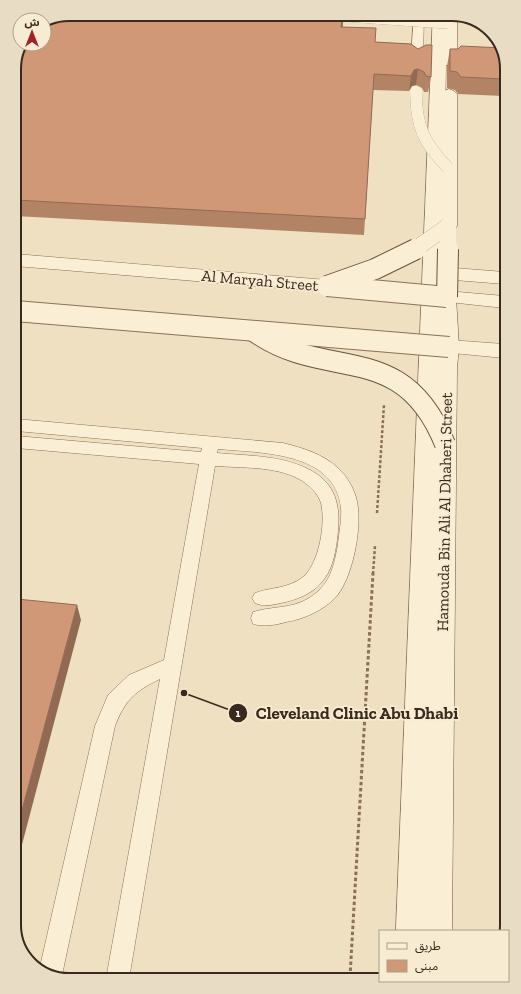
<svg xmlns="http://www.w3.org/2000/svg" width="521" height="994" viewBox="0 0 521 994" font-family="'Zilla Slab','Noto Sans Arabic',serif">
	<rect width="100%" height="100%" fill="#f0e0c2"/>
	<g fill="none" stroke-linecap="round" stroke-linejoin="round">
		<!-- service casing -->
		<g stroke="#8b7158" stroke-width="1">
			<g id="service">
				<path d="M414 14H424L423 60 417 63 411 60Z"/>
				<path d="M16 419 283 443C303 448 323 454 338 468 349 478 357 494 358 508 361 532 352 580 335 598 322 611 304 619 286 622 276 625 264 627 253 624L251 618 253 612C272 606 292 609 309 598 330 585 334 567 338 544 339 532 342 520 341 508 335 451 260 453 218 449L217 453C248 456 282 455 310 470 339 485 341 511 337 540 335 555 332 571 321 583 312 594 296 600 281 603 272 605 263 607 255 603L252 598 255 593C271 587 288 589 303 577 319 564 326 523 321 503 318 493 308 484 299 479 275 466 242 468 215 466L129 979H106L160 679C135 691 125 700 115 726L62 975 60 978 39 971 95 726 108 695 129 675 164 660 199 464 16 448V436L201 452 202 448 16 431Z"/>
			</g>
		</g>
		<!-- minor casing -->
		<g stroke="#8b7158" stroke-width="1">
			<path id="minor" d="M433 14H447L442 267 504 272V284L442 279 426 931H396Z"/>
		</g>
		<!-- tertiary casing -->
		<g stroke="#8b7158" stroke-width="1">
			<g id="tertiary">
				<path d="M15 254 327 280 334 282 336 286 334 290 327 292 15 266Z"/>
				<path d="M447 291 504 296V308L440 301 438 297 440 293Z"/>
				<path d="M449 340 504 344V358L442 352 439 347 442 342Z"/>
			</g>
		</g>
		<!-- secondary casing -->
		<g stroke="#6d523b" stroke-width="1">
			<g id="secondary">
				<path d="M443 14 457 15V62L455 65H445L443 62Z"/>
				<path d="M449 89 454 91 457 94V226L454 230 448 232 442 230 439 226 441 94 444 91Z"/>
				<path d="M447 291 454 293 456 297 459 347 457 368 452 931H422L437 368 439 347 438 297 440 293Z"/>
			</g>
		</g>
		<!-- path-far1 -->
		<g stroke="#8b7158" stroke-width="2.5" stroke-dasharray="3 2" stroke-linecap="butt">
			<path d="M377 513 384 405"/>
			<path d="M373 574 375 546"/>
		</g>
		<!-- path -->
		<path stroke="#8b7158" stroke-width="3" stroke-dasharray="3.5 2.5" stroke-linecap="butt" d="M350 977 373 573"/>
		<!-- service -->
		<use href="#service" fill="#faeed5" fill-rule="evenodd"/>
		<!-- minor -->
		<use href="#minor" fill="#faeed5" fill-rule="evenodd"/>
		<!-- tertiary -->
		<use href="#tertiary" fill="#faeed5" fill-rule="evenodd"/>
		<!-- secondary -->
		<use href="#secondary" fill="#faeed5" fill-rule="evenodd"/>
		<!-- service-bridge casing -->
		<g stroke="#8b7158" stroke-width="12" stroke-linecap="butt">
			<g id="service-bridge">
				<path d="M320 14 450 23"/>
				<path d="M416 92C416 127 424 143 448 168"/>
			</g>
		</g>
		<!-- tertiary-bridge casing -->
		<g stroke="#8b7158" stroke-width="22" stroke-linecap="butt">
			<g id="tertiary-bridge">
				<path d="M327 286 447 297"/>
				<path d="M15 311 449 347"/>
			</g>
		</g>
		<!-- secondary-bridge-far1 casing -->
		<g stroke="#6d523b" stroke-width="16" stroke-linecap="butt">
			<g id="secondary-bridge-far1">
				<path d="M414 250 448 226"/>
				<path d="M448 250V226"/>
			</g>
		</g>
		<!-- secondary-bridge casing -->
		<g stroke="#6d523b" stroke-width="22" stroke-linecap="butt">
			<g id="secondary-bridge">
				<path d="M327 286 375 269 416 249"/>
				<path d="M447 297 448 249"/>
				<path d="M255 332C327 383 402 337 445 444"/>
			</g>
		</g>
		<!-- service-bridge -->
		<use href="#service-bridge" stroke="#faeed5" stroke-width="12"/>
		<!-- tertiary-bridge -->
		<use href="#tertiary-bridge" stroke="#faeed5" stroke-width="20"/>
		<!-- secondary-bridge-far1 -->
		<use href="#secondary-bridge-far1" stroke="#faeed5" stroke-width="16"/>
		<!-- secondary-bridge -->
		<use href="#secondary-bridge" stroke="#faeed5" stroke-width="20"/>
	</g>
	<!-- wall -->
	<g fill="#b38365">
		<path d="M343 23V27L375 42 411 44 431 77 428 92H424L422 88 416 85 412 86 409 91 373 90 365 219 364 235 15 216 14 66Z"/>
		<path d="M503 48V96L458 94 455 90 447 88V66L450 49Z"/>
	</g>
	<!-- shaded-wall -->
	<g fill="#926a53">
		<path d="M343 14H344L343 23 340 42 341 27Z"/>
		<path d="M418 69 416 85 412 86 409 91 411 76 414 70Z"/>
		<path d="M77 605 81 620 18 860V825Z"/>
	</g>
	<!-- building -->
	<g fill="#d09876" stroke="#926a53">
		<path d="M69 14H343L341 27 376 28 375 42 411 44 418 49 426 45H432L431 77 426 76 424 72 418 69 414 70 411 76 374 74 365 219 15 200 14 66 24 44H44V24Z"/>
		<path d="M461 46 503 48V79L461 77 457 72 450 71V49H458Z"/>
		<path d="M17 599 77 605 18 825Z"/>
		<path d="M61 978 74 980H66Z"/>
	</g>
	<g text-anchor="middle" stroke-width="3.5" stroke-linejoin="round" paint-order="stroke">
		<!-- street labels -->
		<g font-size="16" fill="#3a2a1d" stroke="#f7ebd2">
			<text transform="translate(260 280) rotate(5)" y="6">Al Maryah Street</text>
			<text transform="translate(444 512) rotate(-89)" y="6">Hamouda Bin Ali Al Dhaheri Street</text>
		</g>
	</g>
	<!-- crop -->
	<path d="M0 0H521V994H0ZM69 21H452A48 48 0 0 1 500 69V925A48 48 0 0 1 452 973H69A48 48 0 0 1 21 925V69A48 48 0 0 1 69 21Z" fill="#e8dcc4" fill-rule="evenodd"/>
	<path fill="none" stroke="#3a2a1d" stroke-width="2" d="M69 21H452A48 48 0 0 1 500 69V925A48 48 0 0 1 452 973H69A48 48 0 0 1 21 925V69A48 48 0 0 1 69 21Z"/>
	<!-- callouts -->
	<path fill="none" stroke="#3a2a1d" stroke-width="1.5" d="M184 693L238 713"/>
	<g fill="#3a2a1d" stroke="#f7ebd2" stroke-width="1.5">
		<circle cx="184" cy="693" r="4"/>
		<circle cx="238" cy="713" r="10"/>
	</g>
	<g font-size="12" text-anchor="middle" font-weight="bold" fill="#fff">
		<text x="238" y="717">1</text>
	</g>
	<g font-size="17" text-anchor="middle" font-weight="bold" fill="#3a2a1d" stroke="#f7ebd2" stroke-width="3.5" stroke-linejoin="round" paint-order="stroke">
		<text x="357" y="719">Cleveland Clinic Abu Dhabi</text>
	</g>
	<!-- legend -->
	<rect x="379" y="930" width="130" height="52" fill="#f7ebd2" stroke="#ab9e8a"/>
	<rect x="387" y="943" width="20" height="6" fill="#faeed5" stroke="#ab9e8a"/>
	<text x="415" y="950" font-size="12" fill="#3a2a1d">طريق</text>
	<rect x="387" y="960" width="20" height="12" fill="#d09876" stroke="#ab9e8a"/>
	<text x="415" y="970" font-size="12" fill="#3a2a1d">مبنى</text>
	<!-- north arrow -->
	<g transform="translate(32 32)"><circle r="19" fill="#f7ebd2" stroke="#ab9e8a"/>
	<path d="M0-3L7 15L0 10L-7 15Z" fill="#9d252a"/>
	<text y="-6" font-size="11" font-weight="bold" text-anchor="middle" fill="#3a2a1d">ش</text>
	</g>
</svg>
